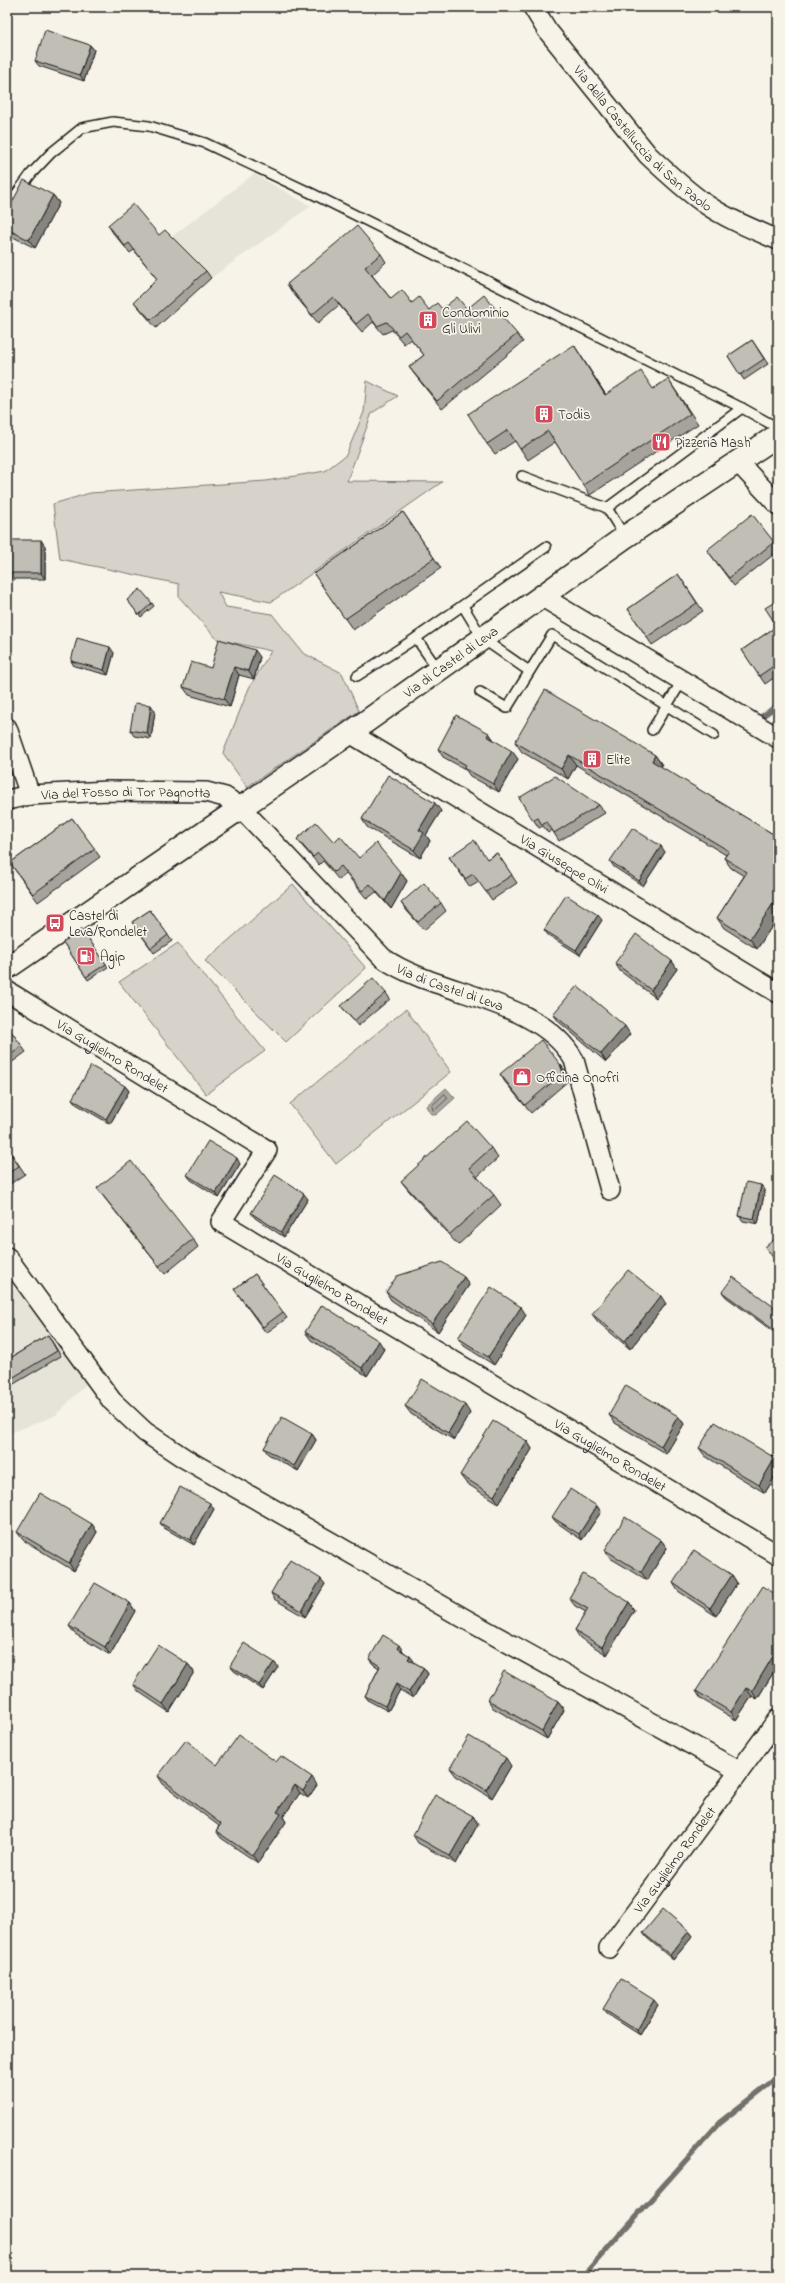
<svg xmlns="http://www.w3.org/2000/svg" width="785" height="2283" viewBox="0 0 785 2283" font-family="'Indie Flower',sans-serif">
	<rect width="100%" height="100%" fill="#f7f3e8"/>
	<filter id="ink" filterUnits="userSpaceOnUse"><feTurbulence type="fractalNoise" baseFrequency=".025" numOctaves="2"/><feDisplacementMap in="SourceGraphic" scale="8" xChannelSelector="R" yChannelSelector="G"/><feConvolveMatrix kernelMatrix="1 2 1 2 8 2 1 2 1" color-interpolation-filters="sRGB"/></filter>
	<g filter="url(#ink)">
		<!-- built -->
		<g fill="#e6e3d9">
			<path d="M254 174 311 206 211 278 170 238Z"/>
			<path d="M7 1287 20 1291 87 1383 55 1416 7 1434V1388L61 1356 7 1368Z"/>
		</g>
		<!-- green -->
		<g fill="#d7d3cb" stroke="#7a7874">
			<path d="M367 381 398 396 372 413 347 481 442 482 271 602 218 592 226 607 272 614 303 653 342 673 359 711 247 787 223 753 249 688 271 651 217 639 179 597V584L60 559 53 504 90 493 266 481 325 471 346 455 364 412Z"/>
			<path d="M293 884 366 968 286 1042 205 961Z"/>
			<path d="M178 943 265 1051 206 1094 119 982Z"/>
			<path d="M406 1009 451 1072 336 1164 290 1104Z"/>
		</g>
		<!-- water -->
		<path fill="#aca9a2" stroke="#72716c" d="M446 1088 455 1098 436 1115 430 1113 426 1106Z"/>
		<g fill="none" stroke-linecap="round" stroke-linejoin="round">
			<!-- shore -->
			<path stroke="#565452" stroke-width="1" d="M445 1094 448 1098 435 1110H433L432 1106Z"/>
			<!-- stream -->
			<g stroke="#72716c" stroke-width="5.5">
				<path d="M761 717 778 705"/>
				<path d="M583 2276 719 2123 778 2077"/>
			</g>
			<!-- service casing -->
			<g stroke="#1c1c1c" stroke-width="12">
				<g id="service">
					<path d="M7 207 31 174 51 153 82 128 113 122 149 126 205 143 313 194 742 408 778 428"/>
					<path d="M522 476 607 508 625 537"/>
					<path d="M607 508 742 408"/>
					<path d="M463 606 483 639 529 671"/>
					<path d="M416 638 439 671"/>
					<path d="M357 676 416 638 546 547"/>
					<path d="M480 692 507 708 552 635 714 735"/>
					<path d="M652 730 682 681"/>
				</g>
			</g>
			<!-- minor casing -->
			<g stroke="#1c1c1c" stroke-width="22">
				<g id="minor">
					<path id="s1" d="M533 7 547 30 648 155C666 172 684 189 704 203 727 219 753 229 778 240"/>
					<path d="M737 461 778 505"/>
					<path d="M541 596 778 738"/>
					<path id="s2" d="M7 728 30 795 108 791 206 792 225 797 240 807 383 958C435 995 540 998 574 1060L610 1190"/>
					<path id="s3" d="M350 733 778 993"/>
					<path d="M7 800 30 795"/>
					<path id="s4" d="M7 991 267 1150 221 1222 778 1555"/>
					<path d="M7 1257 112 1401 145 1432 184 1458 467 1620 739 1771"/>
					<path id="s5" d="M609 1948 778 1719"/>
				</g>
			</g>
			<!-- tertiary casing -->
			<g stroke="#1c1c1c" stroke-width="25">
				<g id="tertiary">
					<path id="s6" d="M7 968 350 733 625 537 778 435"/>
				</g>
			</g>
			<!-- service -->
			<use href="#service" stroke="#f7f3e8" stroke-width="9"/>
			<!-- minor -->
			<use href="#minor" stroke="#f7f3e8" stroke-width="19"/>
			<!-- tertiary -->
			<use href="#tertiary" stroke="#f7f3e8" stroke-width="22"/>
		</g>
		<!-- wall -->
		<g fill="#a5a39c" stroke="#1c1c1c">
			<path d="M90 45 94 50 84 81 39 66 35 61Z"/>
			<path d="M53 195 59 203 35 248 7 234V212Z"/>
			<path d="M108 225 159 235 206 271 211 278 156 328 140 309 134 302 157 279 134 250 130 253 113 233Z"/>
			<path d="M381 254 386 262 372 275 391 299 412 303 429 310 467 309 517 334 523 342 442 409 415 375 409 367 424 355 411 339 404 344 392 330 383 334 373 322 362 332 339 305 318 323 292 292 287 284Z"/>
			<path d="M752 340 768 364 744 380 728 356Z"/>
			<path d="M581 356 606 395 653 389 668 379 698 424 590 495 555 442 528 460 515 441 495 454 487 444Z"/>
			<path d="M403 512 441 568 353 630 314 574Z"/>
			<path d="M7 540 45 546V579H7Z"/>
			<path d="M774 542 778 549V551L734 586 707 550Z"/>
			<path d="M678 574 703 611 652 645 628 609Z"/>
			<path d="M127 600 152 603 154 606 141 617Z"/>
			<path d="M778 600V675L765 684 742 650 777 626Z"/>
			<path d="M114 653 108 675 74 666 71 661Z"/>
			<path d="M260 657 254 679 239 675 230 707 189 695 183 687 211 668Z"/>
			<path d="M155 711 151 739 134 736 130 730Z"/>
			<path d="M489 733 494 740 518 759 499 792 470 776 465 769 443 757 438 749Z"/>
			<path d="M515 742 655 755 662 765 661 767 778 837V917L757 949 724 928 717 918 744 876 731 868 724 858 726 855 576 765 568 779 522 752Z"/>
			<path d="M519 798 599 805 605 813 559 841 552 830 548 833 543 826 539 828Z"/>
			<path d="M441 811 426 835 430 841 420 858 367 827 362 819Z"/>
			<path d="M72 818 100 857 38 902 10 863Z"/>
			<path d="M297 839 334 842 359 858 401 873 407 881 391 909 376 892 367 899 346 874 339 880 323 861 319 865 303 847Z"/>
			<path d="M665 852 643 886 614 867 610 861Z"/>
			<path d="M497 853 517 883 492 900 479 882 470 887 449 857 487 859Z"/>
			<path d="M401 903H441L446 911 424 930 407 911Z"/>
			<path d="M150 910 172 941 154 953 132 922Z"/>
			<path d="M602 920 580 955 548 935 544 930Z"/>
			<path d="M82 929 108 967 88 980 63 942Z"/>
			<path d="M672 961 677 969 656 998 620 971 615 963Z"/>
			<path d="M386 993 390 999 358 1026 341 1006Z"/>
			<path d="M553 1014 630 1034 606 1062 559 1022Z"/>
			<path d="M7 1026 26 1052 7 1066Z"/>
			<path d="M560 1064 566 1072 568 1081 531 1113 505 1082 500 1074Z"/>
			<path d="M125 1086 129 1091 110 1124 76 1104 72 1099Z"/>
			<path d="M7 1147 25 1174 7 1186Z"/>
			<path d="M491 1148 498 1158 477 1177 494 1195 501 1205 458 1245 409 1191 401 1181Z"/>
			<path d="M240 1164 219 1198 191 1180 187 1175Z"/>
			<path d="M761 1185 765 1190 758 1224 743 1221 739 1216Z"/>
			<path d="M97 1188 193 1239 198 1247 165 1274 103 1196Z"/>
			<path d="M308 1199 284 1237 255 1218 251 1213Z"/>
			<path d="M255 1274 287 1318 266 1333 234 1289Z"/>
			<path d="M464 1277 469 1285 438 1332 391 1300 386 1292Z"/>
			<path d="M722 1292 778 1310V1335L726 1297Z"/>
			<path d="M666 1304 630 1349 598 1322 592 1314Z"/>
			<path d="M526 1315 494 1365 464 1346 458 1338Z"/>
			<path d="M305 1332 384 1349 367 1376 311 1340Z"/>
			<path d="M48 1335 61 1356 7 1388V1360Z"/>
			<path d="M405 1406 470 1413 454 1440 411 1414Z"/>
			<path d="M609 1415 678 1416 684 1424 666 1454 615 1423Z"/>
			<path d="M312 1434 316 1440 298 1471 268 1454 264 1448Z"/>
			<path d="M527 1441 532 1449 499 1504 466 1483 460 1475Z"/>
			<path d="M699 1448 778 1462V1471L765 1493 705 1456Z"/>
			<path d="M597 1506 601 1512 582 1540 556 1522 552 1517Z"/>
			<path d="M214 1509 194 1545 164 1528 160 1523Z"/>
			<path d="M92 1524 97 1532 74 1571 23 1540 17 1532Z"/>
			<path d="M661 1540 667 1548 647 1580 610 1558 605 1550Z"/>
			<path d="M732 1575 737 1583 716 1616 678 1591 673 1583Z"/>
			<path d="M325 1584 305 1617 274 1599 271 1593Z"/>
			<path d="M778 1596V1665L757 1699 752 1696 736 1720 701 1699 696 1691Z"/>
			<path d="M569 1598 629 1602 634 1610 607 1655 580 1638 575 1630 586 1612 575 1606Z"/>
			<path d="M130 1603 135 1611 110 1655 75 1634 69 1626Z"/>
			<path d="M403 1651 414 1661 413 1662 424 1668 428 1674 413 1698 400 1690 388 1711 369 1701 365 1696 379 1668 373 1664 369 1659Z"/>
			<path d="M274 1662 278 1667 263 1690 234 1671 230 1666Z"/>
			<path d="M188 1664 194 1672 169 1712 139 1692 133 1684Z"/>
			<path d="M488 1700 558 1702 564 1710 547 1739 493 1708Z"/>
			<path d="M276 1762 317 1785 308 1798 300 1793 283 1817 286 1822 258 1863 221 1838 216 1831 219 1826 163 1784 158 1776 217 1765Z"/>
			<path d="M511 1766 492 1798 456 1776 450 1768Z"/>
			<path d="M473 1816 478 1824 456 1864 418 1843 413 1835Z"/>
			<path d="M689 1931 693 1936 673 1960 647 1938 643 1933Z"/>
			<path d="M658 2005 640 2035 607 2014 603 2009Z"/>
		</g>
		<!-- shaded-wall -->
		<g fill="#86857f" stroke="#1c1c1c">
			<path d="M90 45 94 50 84 81 80 75Z"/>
			<path d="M53 195 59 203 35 248 29 240Z"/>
			<path d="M574 345 581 356 612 405 605 395Z"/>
			<path d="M41 540 45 546V579L41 573Z"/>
			<path d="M110 647 114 653 108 675 104 670Z"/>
			<path d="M255 650 260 657 254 679 248 671Z"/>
			<path d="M234 667 239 675 230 707 224 699Z"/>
			<path d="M151 705 155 711 151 739 147 733Z"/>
			<path d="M489 733 494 741 487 736Z"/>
			<path d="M512 751 518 759 499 792 493 784Z"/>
			<path d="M569 755 576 765 568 779 561 769Z"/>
			<path d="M655 755 662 765 659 771 652 761Z"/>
			<path d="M435 803 441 811 426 835 430 841 420 858 414 850 419 830Z"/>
			<path d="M661 846 665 852 643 886 639 881Z"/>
			<path d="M401 873 407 881 391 909 385 901Z"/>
			<path d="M778 896V917L757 949 750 939Z"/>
			<path d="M598 915 602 920 580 955 576 950Z"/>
			<path d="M672 961 677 969 656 998 651 990Z"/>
			<path d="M625 1026 630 1034 606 1062 601 1054Z"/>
			<path d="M560 1064 566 1072 568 1081 563 1073Z"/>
			<path d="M125 1086 129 1091 110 1124 106 1119Z"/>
			<path d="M237 1158 240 1164 219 1198 216 1193Z"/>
			<path d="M761 1185 765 1190 758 1224 754 1219Z"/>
			<path d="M304 1194 308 1199 284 1237 281 1232Z"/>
			<path d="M464 1277 469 1285 438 1332 432 1324Z"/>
			<path d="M661 1296 666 1304 630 1349 625 1341Z"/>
			<path d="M521 1307 526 1315 494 1365 488 1357Z"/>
			<path d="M379 1341 384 1349 367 1376 362 1368Z"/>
			<path d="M465 1405 470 1413 454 1440 448 1433Z"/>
			<path d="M678 1416 684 1424 666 1454 661 1446Z"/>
			<path d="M312 1434 316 1440 298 1471 294 1466Z"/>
			<path d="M527 1441 532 1449 499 1504 494 1496Z"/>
			<path d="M775 1458 778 1462V1471L765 1493 759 1485Z"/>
			<path d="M210 1503 214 1509 194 1545 190 1540Z"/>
			<path d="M597 1506 601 1512 582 1540 579 1534Z"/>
			<path d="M92 1524 97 1532 74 1571 69 1563Z"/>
			<path d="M661 1540 667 1548 647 1580 641 1572Z"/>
			<path d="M732 1575 737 1583 716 1616 710 1608Z"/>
			<path d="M321 1579 325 1584 305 1617 302 1611Z"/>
			<path d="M629 1602 634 1610 607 1655 602 1647Z"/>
			<path d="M130 1603 135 1611 110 1655 105 1647Z"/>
			<path d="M399 1645 403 1651 401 1654 397 1648Z"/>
			<path d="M778 1648V1665L757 1699 752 1691Z"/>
			<path d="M410 1656 414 1661 412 1664 408 1659Z"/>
			<path d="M274 1662 278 1667 263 1690 259 1685Z"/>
			<path d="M188 1664 194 1672 169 1712 163 1704Z"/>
			<path d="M424 1668 428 1674 413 1698 409 1692Z"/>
			<path d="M396 1684 400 1690 388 1711 385 1706Z"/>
			<path d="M746 1688 752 1696 736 1720 731 1712Z"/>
			<path d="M558 1702 564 1710 547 1739 542 1731Z"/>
			<path d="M506 1758 511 1766 492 1798 486 1790Z"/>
			<path d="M312 1777 317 1785 308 1798 303 1791Z"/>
			<path d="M295 1785 300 1793 283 1817 286 1822 258 1863 253 1856 277 1812Z"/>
			<path d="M473 1816 478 1824 456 1864 450 1856Z"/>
			<path d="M689 1931 693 1936 673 1960 670 1955Z"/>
			<path d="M654 2000 658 2005 640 2035 636 2030Z"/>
		</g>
		<!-- building -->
		<g fill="#c0beb5" stroke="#1c1c1c">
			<path d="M45 30 90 45 80 75 35 61Z"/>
			<path d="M24 180 53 195 29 240 7 229V212Z"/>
			<path d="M133 204 159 235 165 230 206 271 151 320 134 302 157 279 129 243 125 246 108 225Z"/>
			<path d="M357 226 381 254 365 267 391 299 402 290 412 303 419 297 429 310 437 303 442 309 457 297 467 309 484 295 517 334 437 401 409 367 424 355 405 331 399 336 387 322 377 326 368 314 356 324 333 297 312 315 287 284Z"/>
			<path d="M752 340 764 359 740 375 728 356Z"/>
			<path d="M574 345 605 395 641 371 653 389 668 379 690 414 583 485 548 431 520 449 508 430 487 444 468 414Z"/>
			<path d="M403 512 434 558 345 619 314 574Z"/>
			<path d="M752 514 774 542 729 578 707 550Z"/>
			<rect x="7" y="540" width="34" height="33"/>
			<path d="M678 574 697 603 647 637 628 609Z"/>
			<path d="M140 589 152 603 139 615 127 600Z"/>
			<path d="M778 600V663L759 676 742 650 777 626 765 608Z"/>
			<path d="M77 638 110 647 104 670 71 661Z"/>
			<path d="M219 639 255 650 248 671 234 667 224 699 183 687 191 662 211 668Z"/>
			<path d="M545 690 655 755 652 761 778 837V896L750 939 717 918 747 872 724 858 729 851 569 755 561 769 515 742Z"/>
			<path d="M135 703 151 705 147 733 130 730Z"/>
			<path d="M456 715 489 733 487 736 512 751 493 784 464 768 466 765 438 749Z"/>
			<path d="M388 775 435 803 419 830 424 833 414 850 362 819Z"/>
			<path d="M555 776 599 805 554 833 547 822 542 825 538 818 533 820 519 798Z"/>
			<path d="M72 818 95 849 33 894 10 863Z"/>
			<path d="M316 822 334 842 340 836 359 858 376 843 401 873 385 901 370 884 362 891 341 866 334 872 318 853 313 857 297 839Z"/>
			<path d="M632 828 661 846 639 881 610 861Z"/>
			<path d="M474 840 487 859 497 853 512 875 486 892 473 874 465 879 449 857Z"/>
			<path d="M424 883 441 903 418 922 401 903Z"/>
			<path d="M566 895 598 915 576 950 544 930Z"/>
			<path d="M150 910 168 935 151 948 132 922Z"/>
			<path d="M82 929 106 964 86 977 63 942Z"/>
			<path d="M636 934 672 961 651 990 615 963Z"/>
			<path d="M373 978 386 993 354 1021 341 1006Z"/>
			<path d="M577 986 625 1026 601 1054 553 1014Z"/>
			<path d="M7 1026 22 1046 7 1058Z"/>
			<path d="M541 1040 560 1064 563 1073 525 1105 500 1074Z"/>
			<path d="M91 1066 125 1086 106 1119 72 1099Z"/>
			<path d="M467 1121 491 1148 469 1168 494 1195 450 1234 401 1181Z"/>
			<path d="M208 1141 237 1158 216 1193 187 1175Z"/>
			<path d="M7 1148 19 1166 7 1174Z"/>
			<path d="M131 1161 193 1239 159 1266 97 1188Z"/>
			<path d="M275 1175 304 1194 281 1232 251 1213Z"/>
			<path d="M746 1182 761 1185 754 1219 739 1216Z"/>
			<path d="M778 1236V1264L765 1247Z"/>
			<path d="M442 1262 464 1277 432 1324 386 1292 397 1276Z"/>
			<path d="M628 1270 661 1296 625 1341 592 1314Z"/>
			<path d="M255 1274 283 1312 263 1327 234 1289Z"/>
			<path d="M733 1277 778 1310V1333L722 1292Z"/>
			<path d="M491 1287 521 1307 488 1357 458 1338Z"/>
			<path d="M322 1305 379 1341 362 1368 305 1332Z"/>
			<path d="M48 1335 57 1351 7 1381V1360Z"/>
			<path d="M422 1379 465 1405 448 1433 405 1406Z"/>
			<path d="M626 1385 678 1416 661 1446 609 1415Z"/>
			<path d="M282 1417 312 1434 294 1466 264 1448Z"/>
			<path d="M493 1421 527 1441 494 1496 460 1475Z"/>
			<path d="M715 1422 775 1458 759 1485 699 1448Z"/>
			<path d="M180 1487 210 1503 190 1540 160 1523Z"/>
			<path d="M570 1489 597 1506 579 1534 552 1517Z"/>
			<path d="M40 1493 92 1524 69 1563 17 1532Z"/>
			<path d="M625 1517 661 1540 641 1572 605 1550Z"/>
			<path d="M694 1550 732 1575 710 1608 673 1583Z"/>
			<path d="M290 1560 321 1579 302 1611 271 1593Z"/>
			<path d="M583 1574 629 1602 602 1647 575 1630 588 1609 569 1598Z"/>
			<path d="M95 1583 130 1603 105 1647 69 1626Z"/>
			<path d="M763 1586 778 1596V1648L752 1691 746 1688 731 1712 696 1691Z"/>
			<path d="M383 1635 399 1645 397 1648 410 1656 408 1659 424 1668 409 1692 396 1684 385 1706 365 1696 380 1666 369 1659Z"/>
			<path d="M244 1643 274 1662 259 1685 230 1666Z"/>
			<path d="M158 1645 188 1664 163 1704 133 1684Z"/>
			<path d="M504 1671 558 1702 542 1731 488 1700Z"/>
			<path d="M239 1735 276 1762 281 1756 312 1777 303 1791 295 1785 277 1812 281 1814 253 1856 216 1831 221 1824 158 1776 186 1740 217 1765Z"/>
			<path d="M469 1736 506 1758 486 1790 450 1768Z"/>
			<path d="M435 1795 473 1816 450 1856 413 1835Z"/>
			<path d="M663 1909 689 1931 670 1955 643 1933Z"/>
			<path d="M621 1979 654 2000 636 2030 603 2009Z"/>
		</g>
	</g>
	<!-- icons -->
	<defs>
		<g id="building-square" transform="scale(1)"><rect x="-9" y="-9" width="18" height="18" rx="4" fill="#d1495b" stroke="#f7f3e8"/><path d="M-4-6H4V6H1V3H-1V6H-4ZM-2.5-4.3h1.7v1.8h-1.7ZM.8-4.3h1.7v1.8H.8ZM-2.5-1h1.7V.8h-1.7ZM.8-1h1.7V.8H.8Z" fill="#fff"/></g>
		<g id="restaurant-square" transform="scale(1)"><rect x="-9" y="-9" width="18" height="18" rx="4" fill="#d1495b" stroke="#f7f3e8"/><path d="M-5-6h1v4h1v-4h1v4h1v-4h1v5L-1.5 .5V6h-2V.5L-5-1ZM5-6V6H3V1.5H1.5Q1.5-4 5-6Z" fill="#fff"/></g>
		<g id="bus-square" transform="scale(1)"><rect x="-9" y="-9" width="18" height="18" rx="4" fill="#d1495b" stroke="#f7f3e8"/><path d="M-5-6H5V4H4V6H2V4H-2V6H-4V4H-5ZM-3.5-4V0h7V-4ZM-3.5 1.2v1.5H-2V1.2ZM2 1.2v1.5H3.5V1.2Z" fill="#fff"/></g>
		<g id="fuel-square" transform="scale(1)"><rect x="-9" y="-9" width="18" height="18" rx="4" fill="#d1495b" stroke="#f7f3e8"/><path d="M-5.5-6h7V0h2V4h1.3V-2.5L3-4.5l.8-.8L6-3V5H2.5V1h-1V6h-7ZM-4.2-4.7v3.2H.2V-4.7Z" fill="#fff"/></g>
		<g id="shop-square" transform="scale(1)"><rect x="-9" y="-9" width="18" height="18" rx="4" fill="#d1495b" stroke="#f7f3e8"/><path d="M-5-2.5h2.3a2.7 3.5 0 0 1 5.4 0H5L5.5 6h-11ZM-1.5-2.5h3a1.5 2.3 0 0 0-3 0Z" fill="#fff"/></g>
	</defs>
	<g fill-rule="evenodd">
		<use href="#building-square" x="428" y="320"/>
		<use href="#building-square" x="544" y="414"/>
		<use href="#restaurant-square" x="661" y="442"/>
		<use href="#building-square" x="592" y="759"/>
		<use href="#bus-square" x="55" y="923"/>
		<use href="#fuel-square" x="86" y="956"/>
		<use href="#shop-square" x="522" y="1077"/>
	</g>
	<g text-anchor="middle" stroke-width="3.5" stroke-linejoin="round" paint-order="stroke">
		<!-- street labels -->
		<g font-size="14" fill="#1c1c1c" stroke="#f7f3e8">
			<text dy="5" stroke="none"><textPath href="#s1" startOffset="172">Via della Castelluccia di San Paolo</textPath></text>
			<text dy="5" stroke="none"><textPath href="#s6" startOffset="539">Via di Castel di Leva</textPath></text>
			<text dy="5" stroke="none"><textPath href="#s2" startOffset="167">Via del Fosso di Tor Pagnotta</textPath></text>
			<text dy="5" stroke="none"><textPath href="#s3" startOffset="251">Via Giuseppe Olivi</textPath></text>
			<text dy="5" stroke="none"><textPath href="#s2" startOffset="566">Via di Castel di Leva</textPath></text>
			<text dy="5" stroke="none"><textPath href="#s4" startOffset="124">Via Guglielmo Rondelet</textPath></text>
			<text dy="5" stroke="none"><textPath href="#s4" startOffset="520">Via Guglielmo Rondelet</textPath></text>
			<text dy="5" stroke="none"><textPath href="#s4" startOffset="844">Via Guglielmo Rondelet</textPath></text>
			<text dy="5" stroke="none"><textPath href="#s5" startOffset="110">Via Guglielmo Rondelet</textPath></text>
		</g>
		<!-- poi labels -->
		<g font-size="14" fill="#1c1c1c" stroke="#f7f3e8" text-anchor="start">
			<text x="442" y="317">Condominio<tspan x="442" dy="16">Gli Ulivi</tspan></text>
			<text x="558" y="419">Todis</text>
			<text x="675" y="447">Pizzeria Mash</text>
			<text x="606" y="764">Elite</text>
			<text x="69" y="920">Castel di<tspan x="69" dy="16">Leva/Rondelet</tspan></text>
			<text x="100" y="961">Agip</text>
			<text x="536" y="1082">Officina Onofri</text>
		</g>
	</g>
	<!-- margin -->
	<rect width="785" height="2283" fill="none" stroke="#f7f3e8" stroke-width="24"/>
	<rect x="12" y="12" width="761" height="2259" fill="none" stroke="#1c1c1c" stroke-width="1.5" filter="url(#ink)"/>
</svg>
